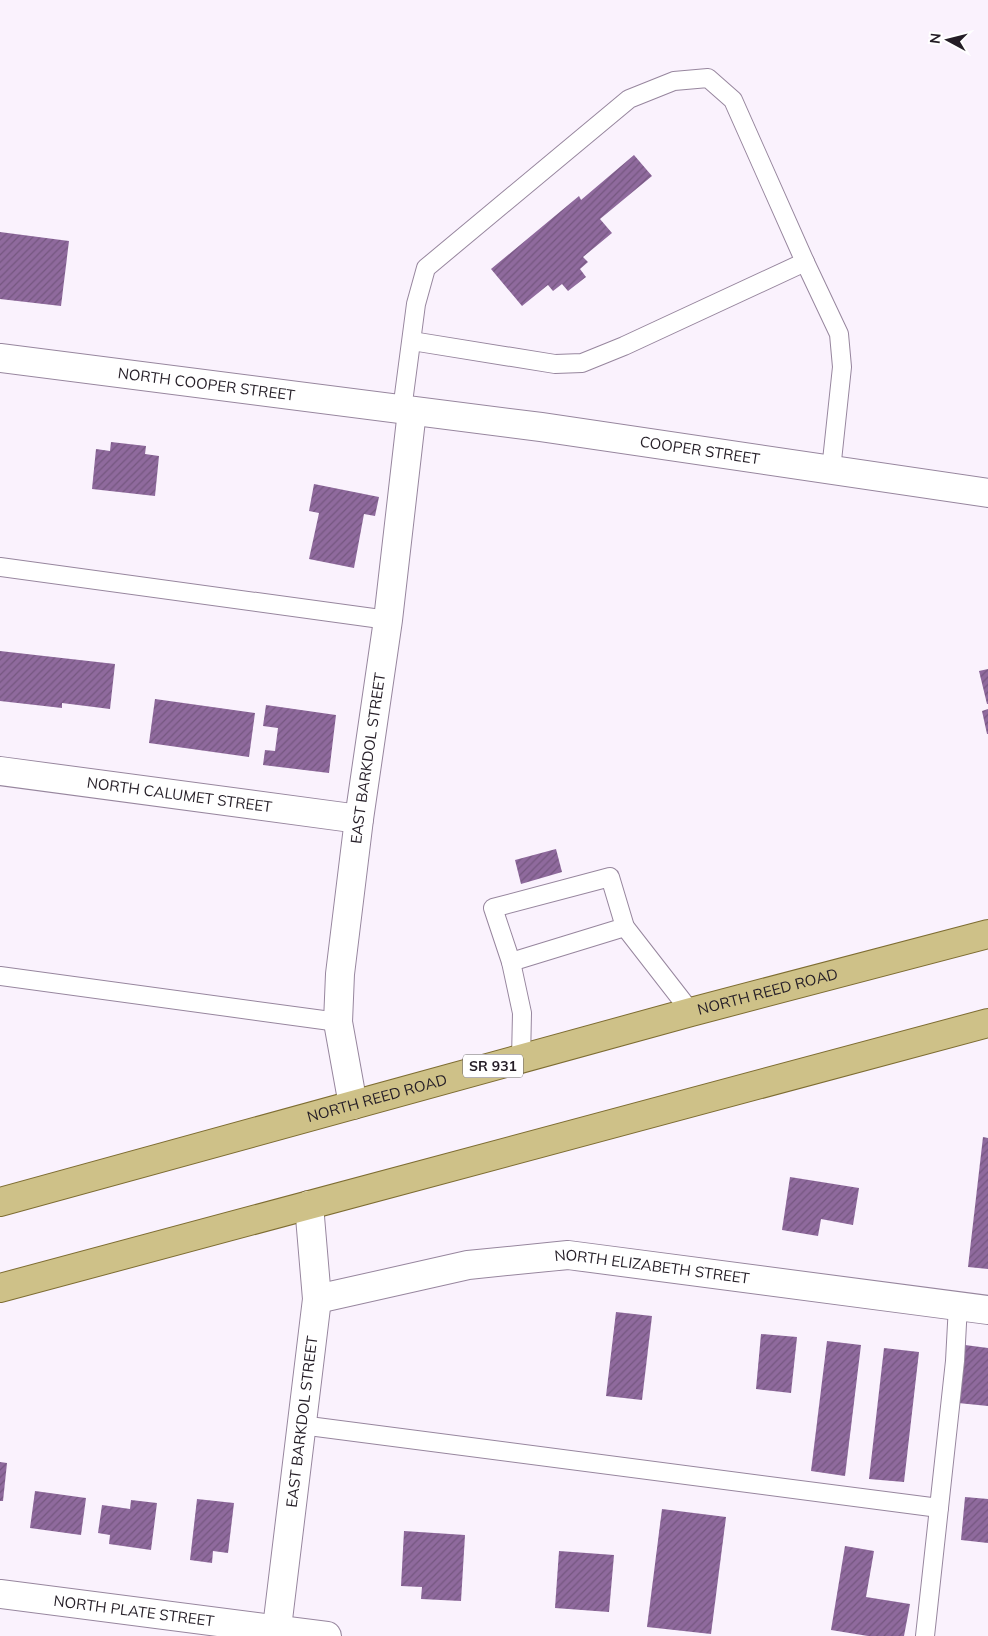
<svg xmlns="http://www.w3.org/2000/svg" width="988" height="1636" viewBox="0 0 988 1636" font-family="Mulish,sans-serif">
	<defs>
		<pattern id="building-hatch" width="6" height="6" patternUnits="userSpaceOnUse" patternTransform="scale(1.25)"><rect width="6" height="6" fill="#8f6a9d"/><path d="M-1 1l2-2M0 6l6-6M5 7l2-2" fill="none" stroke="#755780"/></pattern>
	</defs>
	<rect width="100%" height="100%" fill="#faf2fd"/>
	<!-- building -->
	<g fill="url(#building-hatch)">
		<path d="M634 155 652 176 600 219 612 233 583 257 588 262 580 269 586 277 568 291 562 284 553 291 548 285 522 306 491 269 579 196 581 200Z"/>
		<path d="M0 232 69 241 61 306 0 299Z"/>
		<path d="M111 442 146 446 145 454 159 456 155 496 92 489 96 449 110 451Z"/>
		<path d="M314 484 379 497 375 516 364 514 354 568 309 559 319 513 309 511Z"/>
		<path d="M0 651 115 664 110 709 62 703V708L0 701Z"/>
		<path d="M988 669V704H987L979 671Z"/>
		<path d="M155 699 255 713 249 757 149 743Z"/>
		<path d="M266 705 336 715 329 773 263 765 265 750 275 751 278 728 263 726Z"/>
		<path d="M988 709V734H987L982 711Z"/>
		<path d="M556 849 562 872 521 884 515 860Z"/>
		<path d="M983 1137 988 1138V1269L968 1267Z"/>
		<path d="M790 1177 859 1188 853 1225 821 1219 818 1236 782 1230Z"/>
		<path d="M616 1312 652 1316 642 1400 606 1396Z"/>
		<path d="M761 1334 797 1337 791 1393 756 1389Z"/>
		<path d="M827 1341 861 1345 845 1476 811 1471Z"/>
		<path d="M965 1345 988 1348V1406L958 1403Z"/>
		<path d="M884 1348 919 1352 904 1482 869 1479Z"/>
		<path d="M0 1462 7 1463 3 1501H0Z"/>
		<path d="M35 1491 86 1498 81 1535 30 1528Z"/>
		<path d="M965 1497 988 1499V1543L961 1540Z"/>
		<path d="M197 1499 234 1503 228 1553 213 1551 212 1563 190 1560Z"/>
		<path d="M131 1500 157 1503 151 1550 109 1544 110 1535 98 1533 102 1505 130 1509Z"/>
		<path d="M662 1509 726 1517 711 1634 647 1627Z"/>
		<path d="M404 1531 465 1535 461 1601 421 1599 422 1587 401 1586Z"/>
		<path d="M845 1546 874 1551 866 1597 910 1604 904 1636H868L831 1630Z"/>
		<path d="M559 1551 614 1555 609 1612 555 1608Z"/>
	</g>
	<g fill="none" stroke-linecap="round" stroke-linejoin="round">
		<!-- service casing -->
		<g stroke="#97869e" stroke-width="20">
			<g id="service">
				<path d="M412 341 555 364 582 363 624 346 805 262"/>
				<path d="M402 410 416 304 426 268 629 99 674 81 708 78 733 100 805 262 839 334 842 367 831 470"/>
				<path d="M0 567 388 620"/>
				<path d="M511 962 625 927"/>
				<path d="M0 976 338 1022"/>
				<path d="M521 1059 522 1013 511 962 493 908 610 877 625 927 691 1012"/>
				<path d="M301 1425 939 1508"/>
				<path d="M925 1636 955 1361 958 1305"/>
			</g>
		</g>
		<!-- minor casing -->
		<g stroke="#97869e" stroke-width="30">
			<g id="minor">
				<path id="s1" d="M0 358 541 427 988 493"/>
				<path id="s2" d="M0 771 359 819"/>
				<path id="s3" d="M353 1105 338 1022 340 974 359 819 388 620 412 411"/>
				<path id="s4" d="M317 1299 468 1265 568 1255 988 1310"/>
				<path id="s5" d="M0 1594 327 1636"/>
				<path id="s6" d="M276 1636 317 1299 309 1205"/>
			</g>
		</g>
		<!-- primary casing -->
		<g stroke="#7e6d32" stroke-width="30">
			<g id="primary">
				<path id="s7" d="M0 1202 691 1012 988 934"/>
				<path d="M0 1288 988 1023"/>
			</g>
		</g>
		<!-- service -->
		<use href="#service" stroke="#fff" stroke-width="18"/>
		<!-- minor -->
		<use href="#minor" stroke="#fff" stroke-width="28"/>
		<!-- primary -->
		<use href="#primary" stroke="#cec188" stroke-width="28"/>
	</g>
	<g text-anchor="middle" stroke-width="4" stroke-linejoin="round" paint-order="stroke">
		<!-- shield labels -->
		<rect fill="#fff" stroke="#666167" stroke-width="1" x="463" y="1054.5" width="60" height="23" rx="4"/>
		<g font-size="14" font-weight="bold" fill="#241d26">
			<text x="493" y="1071">SR 931</text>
		</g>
		<!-- street labels -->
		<g font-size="15" fill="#241d26" stroke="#fff">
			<text dy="5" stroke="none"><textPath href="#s1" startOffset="208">NORTH COOPER STREET</textPath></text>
			<text dy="5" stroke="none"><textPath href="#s1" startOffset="706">COOPER STREET</textPath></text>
			<text dy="5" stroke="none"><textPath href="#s3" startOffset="350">EAST BARKDOL STREET</textPath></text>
			<text dy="5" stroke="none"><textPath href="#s2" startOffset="181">NORTH CALUMET STREET</textPath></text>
			<text dy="5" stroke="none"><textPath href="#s7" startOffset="796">NORTH REED ROAD</textPath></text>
			<text dy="5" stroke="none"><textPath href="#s7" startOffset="391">NORTH REED ROAD</textPath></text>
			<text dy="5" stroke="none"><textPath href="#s4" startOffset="340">NORTH ELIZABETH STREET</textPath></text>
			<text dy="5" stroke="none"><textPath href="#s6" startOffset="216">EAST BARKDOL STREET</textPath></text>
			<text dy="5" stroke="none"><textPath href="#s5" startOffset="135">NORTH PLATE STREET</textPath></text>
		</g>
	</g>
	<!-- north arrow -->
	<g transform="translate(948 40) rotate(277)" stroke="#ffffff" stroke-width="4" paint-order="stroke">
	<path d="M0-4L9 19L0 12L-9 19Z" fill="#241d26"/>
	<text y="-8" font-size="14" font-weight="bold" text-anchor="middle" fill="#241d26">N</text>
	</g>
</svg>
